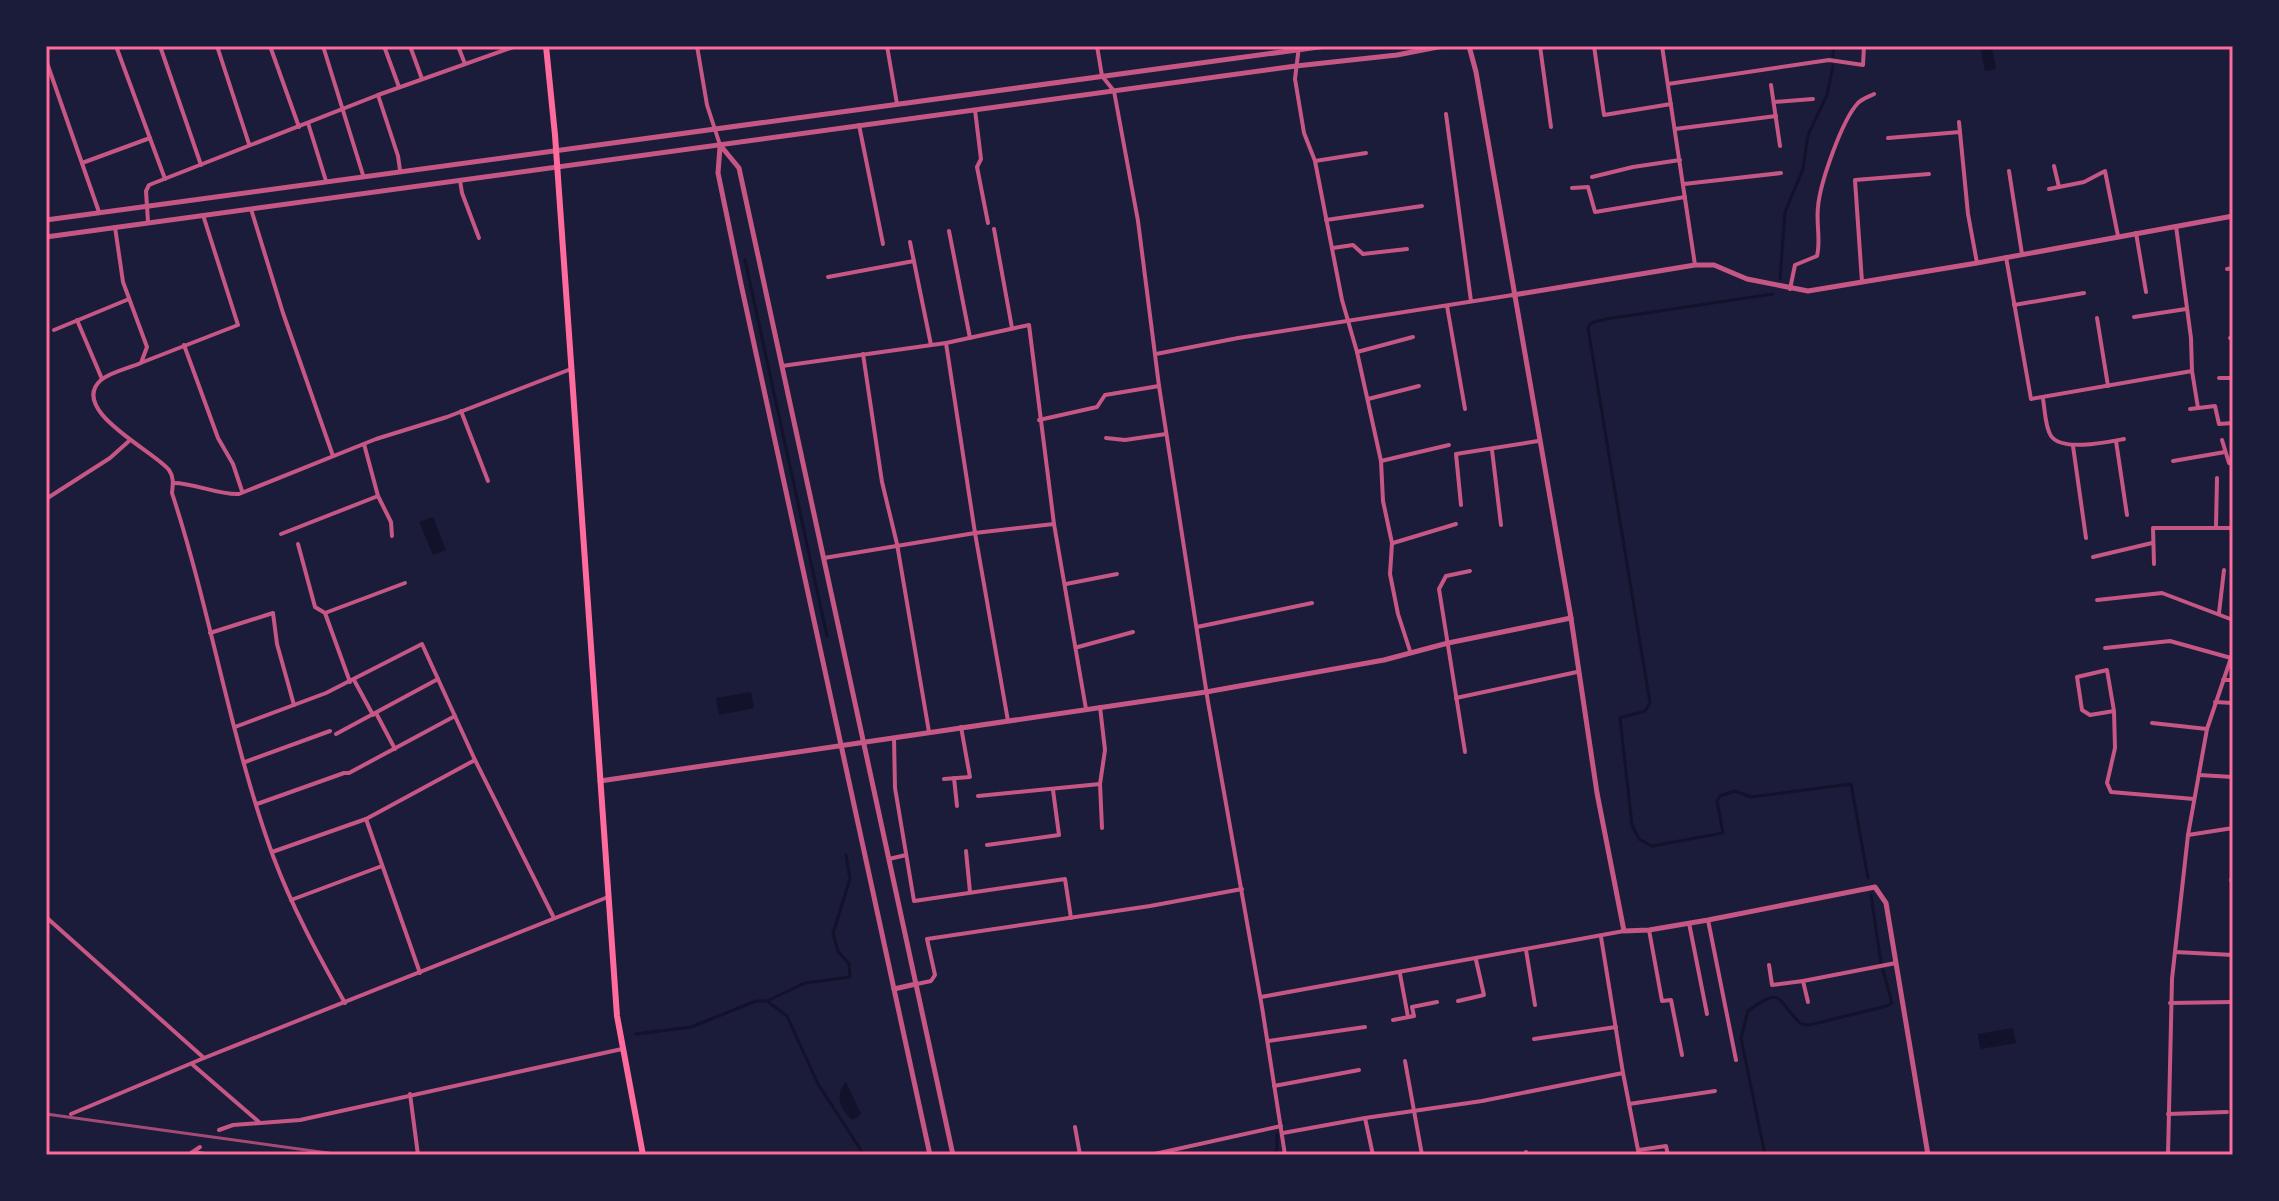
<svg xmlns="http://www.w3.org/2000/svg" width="2279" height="1201" viewBox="0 0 2279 1201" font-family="'Space Grotesk',sans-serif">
	<rect width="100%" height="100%" fill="#1b1b3a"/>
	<!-- water -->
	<g fill="#12122b">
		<path d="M1980 46H1992L1996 69 1985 71Z"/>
		<path d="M433 517 446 550 433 555 419 522Z"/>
		<path d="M751 692 754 708 719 715 716 698Z"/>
		<path d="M2013 1028 2016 1043 1980 1049 1978 1034Z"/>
		<path d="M846 1082 861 1114 853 1120C840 1112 834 1093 846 1082Z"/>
	</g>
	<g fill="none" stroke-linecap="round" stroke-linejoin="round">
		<!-- stream -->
		<g stroke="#12122b" stroke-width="3">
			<path d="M1833 56 1834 46"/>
			<path d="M745 260 827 636"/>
			<path d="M1780 279 1785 212 1803 169 1808 135 1827 95 1833 66"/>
			<path d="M1773 294 1606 319 1591 323 1588 328 1650 703 1645 711 1620 718 1632 825 1639 839 1652 846 1723 833 1717 801 1720 796 1735 791 1751 797 1851 784 1868 878"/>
			<path d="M1871 895 1881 963"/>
			<path d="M767 1001 787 1016 818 1084 864 1155"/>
			<path d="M636 1034 691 1027 756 1001H767L805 983 850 977 849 964 838 951 833 933 850 879 846 855"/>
			<path d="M1273 1155 1277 1150V1134"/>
			<path d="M1765 1155 1741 1038 1748 1011C1784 984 1776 1001 1801 1024L1809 1025 1887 1006 1892 1003 1883 970"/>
		</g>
		<!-- minor -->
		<g stroke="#c65784" stroke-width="4">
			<path d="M116 46 165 179"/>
			<path d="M160 46 201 165"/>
			<path d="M217 46 249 144"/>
			<path d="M270 46 299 127"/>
			<path d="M323 46 363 175"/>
			<path d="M384 46 399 87"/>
			<path d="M410 46 422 79"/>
			<path d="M458 46 465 64"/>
			<path d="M697 46 707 105 720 145"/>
			<path d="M887 46 897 104"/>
			<path d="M1097 46 1102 76 1114 91 1138 221 1159 386 1208 702 1262 1007 1285 1155"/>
			<path d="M1299 46 1295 79 1304 133 1315 161 1342 300 1357 352 1381 461 1383 501 1392 543 1390 574 1398 614 1410 651"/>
			<path d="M1540 46 1551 127"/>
			<path d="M1594 46 1604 115 1671 104"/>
			<path d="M1662 46 1695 265"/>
			<path d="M46 60 99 212"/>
			<path d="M1668 84 1829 60 1863 65 1864 46"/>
			<path d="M1771 85 1780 146"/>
			<path d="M378 95 398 156 400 170"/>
			<path d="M1774 102 1813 99"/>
			<path d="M975 110 981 159 977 167 988 223"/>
			<path d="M1446 114 1471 301"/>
			<path d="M1959 122 1968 214 1977 263"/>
			<path d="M308 123 326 181"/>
			<path d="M859 125 883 244"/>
			<path d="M1675 129 1776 116"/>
			<path d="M1888 138 1960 132"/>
			<path d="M1315 161 1366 153"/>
			<path d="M82 163 150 138"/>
			<path d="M2054 166 2059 187"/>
			<path d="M2009 171 2022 254"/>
			<path d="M1592 177 1633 167 1680 160"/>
			<path d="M460 180 462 193 479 238"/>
			<path d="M1684 184 1781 173"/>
			<path d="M1572 188 1588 187 1595 212 1685 197"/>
			<path d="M2049 189 2084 182 2105 171 2118 236"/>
			<path d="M251 209 283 313 333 456"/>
			<path d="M1326 220 1422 206"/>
			<path d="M148 222 146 191 149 185 378 95 516 46"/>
			<path d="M2176 226 2191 338 2192 371 2198 408"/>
			<path d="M115 227 123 282 147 347 141 363C129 368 110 372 101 380 67 410 156 452 169 470 174 477 173 484 172 493 211 612 230 738 273 856 292 907 318 955 345 1003"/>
			<path d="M994 229 1012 328"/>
			<path d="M949 231 970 338"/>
			<path d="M2136 233 2146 292"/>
			<path d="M910 242 931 345"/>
			<path d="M1333 248 1353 245 1363 254 1407 249"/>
			<path d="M2006 257 2031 399 2192 371"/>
			<path d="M2227 269 2233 268"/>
			<path d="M828 277 914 261"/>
			<path d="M1862 282 1855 180 1929 174"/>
			<path d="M1790 289 1795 265 1817 256C1821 240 1816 224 1818 207 1820 183 1842 120 1858 103 1862 99 1868 97 1874 94"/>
			<path d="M2014 305 2084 293"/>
			<path d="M1447 306 1465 409"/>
			<path d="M2134 317 2186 309"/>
			<path d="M2097 318 2108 386"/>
			<path d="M77 320 102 379"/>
			<path d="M54 330 129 299"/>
			<path d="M2230 338H2233"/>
			<path d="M946 343 975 533 1054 524"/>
			<path d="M184 345 218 438 233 464 242 491"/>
			<path d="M1357 352 1413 337"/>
			<path d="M863 354 882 482 897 544 929 732"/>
			<path d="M1156 354 1238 338 1513 295"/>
			<path d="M143 362 238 325 203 215"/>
			<path d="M782 366 946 343 1029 325 1054 524 1086 709"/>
			<path d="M2219 378H2233"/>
			<path d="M1368 399 1419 386"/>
			<path d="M2043 399C2045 410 2045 427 2051 436 2062 452 2108 442 2124 439"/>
			<path d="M2190 409 2215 406 2219 424 2233 423"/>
			<path d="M461 411 488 481"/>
			<path d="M1039 420 1097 407 1105 395 1159 386"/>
			<path d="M1106 438 1125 440 1166 434"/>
			<path d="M2222 440 2229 463 2233 464"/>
			<path d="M2116 441 2127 515"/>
			<path d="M364 444 378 496 391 522 392 536"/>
			<path d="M2073 446 2086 538"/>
			<path d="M1492 450 1501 525"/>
			<path d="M1381 461 1449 445"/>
			<path d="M2173 461 2225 452"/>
			<path d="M173 483C196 483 217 495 239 494L376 439 447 417 571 369"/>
			<path d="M46 499 110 458 129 441"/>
			<path d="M1461 505 1456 454 1538 441"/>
			<path d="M2216 526 2217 478"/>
			<path d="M281 534 378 496"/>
			<path d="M1393 543 1456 524"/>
			<path d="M298 544 315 607 325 613 350 682"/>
			<path d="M2093 557 2152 543"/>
			<path d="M824 558 975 533 1008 721"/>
			<path d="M2154 564 2153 528H2233"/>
			<path d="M1066 584 1117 574"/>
			<path d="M2097 600 2162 593 2233 620"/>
			<path d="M325 613 405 583"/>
			<path d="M2219 613 2224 570"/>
			<path d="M1197 627 1312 603"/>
			<path d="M210 633 273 613 277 644 294 705"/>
			<path d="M1078 647 1133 632"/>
			<path d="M2105 648 2170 641 2231 658"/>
			<path d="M354 680 373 715"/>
			<path d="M2223 680H2233"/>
			<path d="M1456 698 1577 672"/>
			<path d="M2215 702 2233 703"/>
			<path d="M1100 707 1105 750 1100 784 1102 828"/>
			<path d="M2114 711 2107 670 2077 677 2082 710 2090 715 2114 711 2115 748 2107 783 2111 792 2194 799"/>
			<path d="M376 713 395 749"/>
			<path d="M2152 723 2207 729"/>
			<path d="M235 727 326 693 422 644 475 760 554 918"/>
			<path d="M336 734 438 679"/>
			<path d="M894 738 895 788 914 901 1065 879 1071 918"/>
			<path d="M1465 752 1439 589 1446 576 1470 571"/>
			<path d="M245 762 330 731"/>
			<path d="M2199 775 2233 777"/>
			<path d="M954 778 957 806"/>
			<path d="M944 779 970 777 961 727"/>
			<path d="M978 796 1100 784"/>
			<path d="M257 804 344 773H349L455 716"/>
			<path d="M366 819 420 973"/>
			<path d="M2188 835 2233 828"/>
			<path d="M987 845 1059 835 1053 790"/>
			<path d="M966 851 970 892"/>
			<path d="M272 852 366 819 475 760"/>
			<path d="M889 859 906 855"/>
			<path d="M2231 880H2233"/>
			<path d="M291 900 382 866"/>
			<path d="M46 917 204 1058"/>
			<path d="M1708 920 1736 1060"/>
			<path d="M1689 923 1707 1014"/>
			<path d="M1649 930 1662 1001 1671 1000 1682 1055"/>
			<path d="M1601 937 1623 1073 1639 1155"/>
			<path d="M1526 950 1535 1005"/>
			<path d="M2175 952 2233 955"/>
			<path d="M1769 965 1772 985 1803 981"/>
			<path d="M1400 974 1408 1017"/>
			<path d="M917 984 931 981 935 975 927 939 1150 906 1242 889"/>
			<path d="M1261 997 1624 931"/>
			<path d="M1458 1001 1484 995 1476 960"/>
			<path d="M1808 1002 1803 981 1896 963"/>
			<path d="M2170 1003 2233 1002"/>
			<path d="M1393 1020 1414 1016 1412 1007 1437 1002"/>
			<path d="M1534 1039 1616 1027"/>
			<path d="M1268 1041 1365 1027"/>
			<path d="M1405 1061 1422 1155"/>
			<path d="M193 1065 259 1122"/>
			<path d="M1274 1086 1359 1070"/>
			<path d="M410 1094 418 1155"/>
			<path d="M1629 1104 1715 1091"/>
			<path d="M71 1114 204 1058 608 897"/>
			<path d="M2168 1114 2227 1112"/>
			<path d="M1365 1118 1373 1155"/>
			<path d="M1075 1127 1080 1155"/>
			<path d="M219 1130 233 1125 300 1120 622 1049"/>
			<path d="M1283 1133 1365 1118 1482 1101 1623 1073"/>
			<path d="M1639 1150 1666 1146 1668 1155"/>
			<path d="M193 1152 211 1155"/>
			<path d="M1526 1152V1155"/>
			<path d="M188 1155 200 1147"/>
			<path d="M1150 1155 1281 1126"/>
			<path d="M2168 1155 2172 979 2188 835 2207 729 2233 652"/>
		</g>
		<!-- tertiary -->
		<g stroke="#c65784" stroke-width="5">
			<path d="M1469 46 1476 72 1571 618 1597 793 1624 931 1649 930 1708 920 1875 887 1886 903 1928 1155"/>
			<path d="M720 145 739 168 953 1155"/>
			<path d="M720 147 718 173 741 284 930 1155"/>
			<path d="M46 220 1326 46"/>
			<path d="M46 237 1296 66 1397 55 1443 46"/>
			<path d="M1513 295 1695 265H1714L1747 279 1808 291 1977 263 2233 216"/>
			<path d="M600 781 1206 692 1384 660 1448 643 1571 618"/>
			<path d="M894 989 916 984"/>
		</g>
		<!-- secondary -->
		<path stroke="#ff6b9d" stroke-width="6" d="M546 46 555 135 617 1016 643 1155"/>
		<!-- rail -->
		<path stroke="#a44b75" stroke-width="3" d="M46 1114 342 1155"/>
	</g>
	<!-- border -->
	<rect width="2279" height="1201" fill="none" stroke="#1b1b3a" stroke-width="96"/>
	<rect x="48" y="48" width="2183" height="1105" fill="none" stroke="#ff6b9d" stroke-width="3"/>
</svg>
